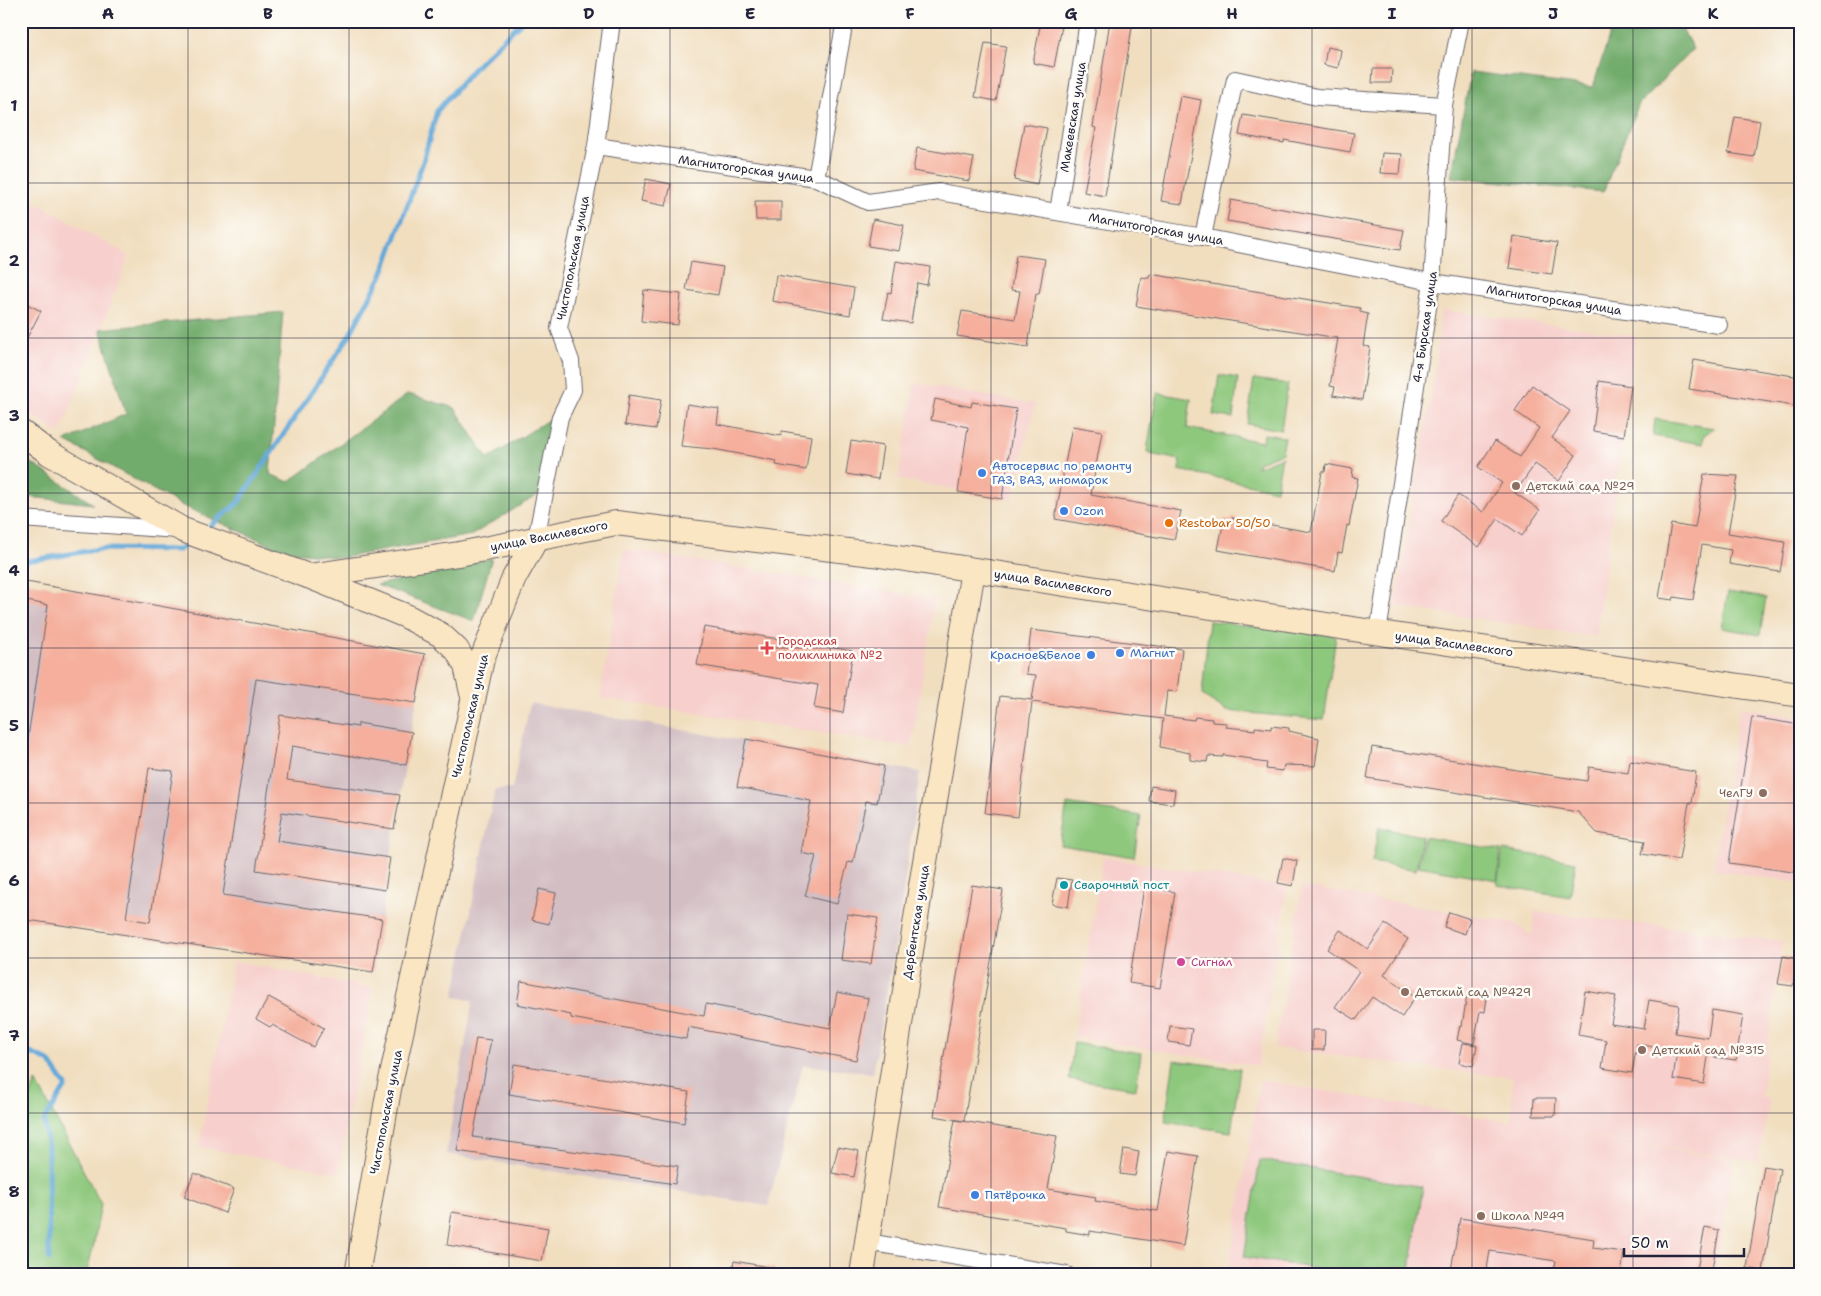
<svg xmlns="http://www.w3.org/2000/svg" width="1821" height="1296" viewBox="0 0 1821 1296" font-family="'Shantell Sans',sans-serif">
	<rect width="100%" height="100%" fill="#fdfcf7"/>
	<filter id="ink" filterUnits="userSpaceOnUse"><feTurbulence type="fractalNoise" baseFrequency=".02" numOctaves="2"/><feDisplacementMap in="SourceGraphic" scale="10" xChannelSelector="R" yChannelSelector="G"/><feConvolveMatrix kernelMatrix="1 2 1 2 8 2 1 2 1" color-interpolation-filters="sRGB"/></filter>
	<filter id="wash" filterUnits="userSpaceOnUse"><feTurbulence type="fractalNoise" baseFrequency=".0096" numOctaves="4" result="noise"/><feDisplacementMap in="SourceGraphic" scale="20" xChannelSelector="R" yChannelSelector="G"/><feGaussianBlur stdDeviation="1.12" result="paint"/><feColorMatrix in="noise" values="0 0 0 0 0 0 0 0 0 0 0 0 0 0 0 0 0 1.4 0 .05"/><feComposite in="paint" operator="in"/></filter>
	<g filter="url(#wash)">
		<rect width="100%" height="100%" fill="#f1debf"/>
		<!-- built -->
		<g fill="#f7d0cd">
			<path d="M38 203 129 256 60 434 21 406V221Z"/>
			<path d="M1441 310 1636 336 1596 637 1395 606 1436 366Z"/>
			<path d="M915 383 1035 404 1012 500 898 479Z"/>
			<path d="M624 549 935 599 911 747 600 698Z"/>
			<path d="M1740 707 1800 717V883L1713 869Z"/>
			<path d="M1103 857 1287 887 1258 1066 1074 1037Z"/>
			<path d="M1302 886 1515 923 1532 936 1535 911 1782 941 1761 1097 1770 1099 1758 1162 1520 1124 1734 1160 1715 1275H1242L1228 1272 1260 1080 1511 1122 1513 1078 1275 1048Z"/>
			<path d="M234 961 373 988 338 1173 199 1147Z"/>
			<path d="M886 1262 933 1275H883Z"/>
		</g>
		<!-- industrial -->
		<g fill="#d2bec3">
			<path d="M21 581 425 654 400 795 373 972 21 919Z"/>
			<path d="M530 703 920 772 900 914 873 1073 803 1065 768 1206 446 1154 473 1000 454 997 495 789H512Z"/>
		</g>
		<!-- green -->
		<g fill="#8ec87d" stroke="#58755c">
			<path d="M1219 375 1238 378 1233 418 1213 415Z"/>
			<path d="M1254 379 1288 384 1281 430 1247 424Z"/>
			<path d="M1157 393 1191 399 1187 428 1262 442 1264 434 1285 437 1282 453 1259 462 1257 467 1282 457 1276 490 1179 470 1180 460 1150 454 1147 451Z"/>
			<path d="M1655 419 1714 428 1704 435 1703 444 1653 436Z"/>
			<path d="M1728 592 1766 598 1760 635 1722 628Z"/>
			<path d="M1209 621 1336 636 1324 720 1227 711 1202 695Z"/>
			<path d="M1067 804 1141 816 1134 857 1060 845Z"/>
			<path d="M1379 827 1422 836 1416 870 1372 862Z"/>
			<path d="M1424 837 1501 850 1497 880 1418 866Z"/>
			<path d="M1503 850 1576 862 1570 897 1497 885Z"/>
			<path d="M1074 1043 1141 1053 1136 1089 1069 1079Z"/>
			<path d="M1174 1060 1240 1069 1231 1132 1165 1122Z"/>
			<path d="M36 1081 101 1204 93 1248 86 1275H21V1123Z"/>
			<path d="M1260 1160 1423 1187 1409 1275H1356L1244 1257Z"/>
		</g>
		<!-- forest -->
		<g fill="#72ac6c" stroke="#4a6754">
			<path d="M1614 21H1678L1693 49 1639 104 1603 192 1451 177 1471 72 1593 87Z"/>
			<path d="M283 312 270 474 289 482 408 394 455 408 488 459 551 418 539 494 472 535 340 558 282 550 181 505 65 441 126 414 100 329Z"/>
			<path d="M21 456 93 504 21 496Z"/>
			<path d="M492 558 474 621 377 585Z"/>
		</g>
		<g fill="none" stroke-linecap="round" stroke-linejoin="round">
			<!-- stream -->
			<g stroke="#64a9d9" stroke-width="5">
				<path d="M204 531 238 503 349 336 382 275 423 162 437 111 475 67 522 21"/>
				<path d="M21 562 100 549 179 550 191 541"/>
				<path d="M21 1049 49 1061 66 1086 44 1121 48 1149 49 1259"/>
			</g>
		</g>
		<g id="blocks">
			<!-- building -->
			<g fill="#f5af9c" fill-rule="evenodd">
				<path d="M1041 21H1063L1054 67 1033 63Z"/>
				<path d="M1110 21H1133L1105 196 1084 192 1096 128 1093 127Z"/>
				<path d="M985 43 1006 46 996 101 975 97Z"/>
				<path d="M1327 47 1341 50 1338 68 1324 65Z"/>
				<path d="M1373 69H1392L1391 83H1372Z"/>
				<path d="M1180 96 1201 100 1182 204 1161 201Z"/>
				<path d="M1243 115 1354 133 1350 152 1284 140V143L1239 135Z"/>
				<path d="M1735 117 1760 121 1754 157 1728 153Z"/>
				<path d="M1024 124 1047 128 1037 185 1014 180Z"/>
				<path d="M917 148 974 158 969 181 913 171Z"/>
				<path d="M1382 153 1402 154 1400 174 1380 173Z"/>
				<path d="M646 179 671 184 666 206 641 201Z"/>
				<path d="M1231 200 1404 230 1400 250 1227 221Z"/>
				<path d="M755 201H781V220H756Z"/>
				<path d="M873 219 904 225 899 251 868 246Z"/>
				<path d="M1514 236 1557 243 1552 274 1509 268Z"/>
				<path d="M1016 255 1045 259 1039 294H1036L1028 347 957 336 962 311 1015 319 1020 291 1011 290Z"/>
				<path d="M896 261 930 267 927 285 917 283 911 323 883 319 888 292 891 293Z"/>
				<path d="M691 262 723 267 718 295 686 290Z"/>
				<path d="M1150 274 1360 308V312L1368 314 1363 346 1370 347 1362 400 1333 395 1335 387 1330 386 1338 338 1136 306 1141 277 1149 278Z"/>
				<path d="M776 275 854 288 850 315 772 301Z"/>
				<path d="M644 290 681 294 678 325 641 321Z"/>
				<path d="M25 303 41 311 21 349V310Z"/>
				<path d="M1694 360 1800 377V407L1689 389Z"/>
				<path d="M1599 381 1631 386 1624 436 1593 431Z"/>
				<path d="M1532 385 1570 411 1552 438 1576 455 1559 481 1535 464 1515 493 1540 510 1522 536 1498 519 1479 547 1441 521 1458 495 1483 512 1502 483 1478 467 1495 441 1520 457 1539 428 1515 411Z"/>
				<path d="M629 395 661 400 656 429 625 425Z"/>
				<path d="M935 399 971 407 972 402 1016 409 1002 499 958 492 968 427 931 420Z"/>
				<path d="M687 404 719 409 717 424 781 436 782 431 811 436 806 470 776 465 777 461 713 449 681 446Z"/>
				<path d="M1072 426 1102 431 1091 495 1181 511 1174 540 1055 519Z"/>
				<path d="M851 441 883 446 878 479 846 474Z"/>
				<path d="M1326 464 1353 469 1352 477 1358 478 1349 526 1347 525 1342 553 1338 552 1335 571 1218 550 1224 519 1232 521V518L1311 532 1322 472H1325Z"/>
				<path d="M1704 474 1738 476 1728 533 1785 542 1780 572 1729 564 1731 550 1702 545 1693 600 1674 597 1673 600 1659 598 1671 524 1695 528Z"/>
				<path d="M21 581 425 654 416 703 256 679 223 895 382 919 373 972 21 919V756L25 757 48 605 21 600ZM149 768 173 771 150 922 126 918Z"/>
				<path d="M704 627 853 651 843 713 814 708 818 685 697 665Z"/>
				<path d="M1031 630 1182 649 1177 692 1167 691 1164 716 1194 720 1195 717 1212 719V722L1227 723 1226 727 1255 730V727L1271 729V726L1289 728V731L1319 738 1315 766 1284 765 1283 771 1266 769 1267 763 1252 761V759L1223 755V757L1208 756 1207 762 1190 760V753L1160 747 1163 719 1032 702 1018 817 985 813 1000 696 1032 700 1036 675 1026 674Z"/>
				<path d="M280 715 358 727V723L412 732 406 765 292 746 287 780 400 795 394 829 282 812 277 841 390 858 385 890 256 870Z"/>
				<path d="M1752 717 1800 725V873L1729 863Z"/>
				<path d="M746 739 884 766 877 803 866 801 853 863 848 862 837 904 805 896 816 856 801 853 811 801 737 787Z"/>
				<path d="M1372 747 1587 781 1589 767 1628 773 1630 761 1696 772 1692 803H1689L1679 860 1642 854 1645 841 1597 833 1578 812 1367 778Z"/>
				<path d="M1151 786 1175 790 1173 804 1149 801Z"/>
				<path d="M1283 858 1297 861 1293 886 1278 883Z"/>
				<path d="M1057 878 1072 880 1068 907 1052 904Z"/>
				<path d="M972 885 1003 890 964 1121 934 1116Z"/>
				<path d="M1144 887 1175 892 1160 988 1129 983Z"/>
				<path d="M539 889 556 893 549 924 532 920Z"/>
				<path d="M1449 912 1470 919 1465 934 1444 927Z"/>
				<path d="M847 914 878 918 871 964 841 960Z"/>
				<path d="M1385 924 1408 939 1384 975 1415 997 1402 1017 1372 997 1356 1020 1335 1007 1359 971 1327 949 1340 930 1368 949Z"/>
				<path d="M1783 956 1798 959 1793 986 1778 984Z"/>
				<path d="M521 981 704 1016 706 1004 830 1028 837 992 868 998 856 1060 688 1027 686 1039 571 1018V1015L517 1004Z"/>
				<path d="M1585 991 1616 996 1611 1024 1644 1029 1649 1000 1679 1005 1675 1033 1708 1038 1712 1010 1743 1015 1736 1060 1708 1056 1704 1084 1673 1079 1677 1051 1637 1044 1632 1073 1602 1068 1606 1040 1578 1035Z"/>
				<path d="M1467 995 1487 998 1485 1012 1480 1011 1474 1044 1457 1040 1460 1025 1462 1026Z"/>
				<path d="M269 997 324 1028 313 1047 272 1025 270 1027 256 1019Z"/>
				<path d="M1170 1026 1192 1029 1189 1045 1168 1042Z"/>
				<path d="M1312 1030H1325L1324 1050H1312Z"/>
				<path d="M476 1038 491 1040 473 1137 678 1166 675 1184 457 1151Z"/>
				<path d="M1463 1043 1477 1045 1473 1066 1459 1063Z"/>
				<path d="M514 1064 689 1092 684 1123 509 1094Z"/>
				<path d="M1534 1098H1556L1555 1116H1533Z"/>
				<path d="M955 1120 1057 1136 1048 1189 1096 1197 1095 1201 1158 1211 1168 1151 1198 1156 1183 1246 1090 1231V1235L1066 1231V1228L939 1207Z"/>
				<path d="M838 1147 859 1151 854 1177 832 1173Z"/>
				<path d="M1124 1149 1139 1152 1135 1176 1120 1174Z"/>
				<path d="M1764 1166 1780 1169 1763 1271 1747 1268Z"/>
				<path d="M194 1173 234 1189 225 1213 184 1197Z"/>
				<path d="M452 1212 548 1228 542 1261 447 1245Z"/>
				<path d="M1460 1218 1594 1239 1593 1248 1624 1252 1621 1275H1553L1556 1261 1490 1251 1486 1275 1451 1270Z"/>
				<path d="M1705 1227 1719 1230 1711 1275H1696Z"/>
				<path d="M734 1261 774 1268V1275H731Z"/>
			</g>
		</g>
	</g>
	<g filter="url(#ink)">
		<use href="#blocks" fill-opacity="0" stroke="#6a6469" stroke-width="1"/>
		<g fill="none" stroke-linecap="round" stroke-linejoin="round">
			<!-- street casing -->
			<g stroke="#6a6469" stroke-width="18">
				<g id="street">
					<path d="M596 146 816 178 868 202 939 192 1203 237 1432 282 1719 325"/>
					<path d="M816 178 845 21"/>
					<path d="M1058 212 1088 21"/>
					<path d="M1203 237 1235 79 1317 97 1444 105"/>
					<path d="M21 519 178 530"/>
					<path d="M536 539 560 417 573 390 571 361 559 328 596 146 612 21"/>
					<path d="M1378 633 1432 282 1444 105 1461 21"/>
					<path d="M867 1242 1067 1275"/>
				</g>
			</g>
			<!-- secondary casing -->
			<g stroke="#6a6469" stroke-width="26">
				<g id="secondary">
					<path d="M21 432 49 453 183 530 308 576 406 616 441 635 457 650 466 666 472 693"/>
					<path d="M308 576 459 554 616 523 873 554 1346 628 1800 695"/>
					<path d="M357 1275 389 1089 482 659 514 578 536 539"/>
					<path d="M862 1275 920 892 973 570"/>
				</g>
			</g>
			<!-- street -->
			<use href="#street" stroke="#fff" stroke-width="16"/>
			<!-- secondary -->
			<use href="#secondary" stroke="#fbe6c3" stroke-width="24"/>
		</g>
	</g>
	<!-- grid -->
	<path fill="none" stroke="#22223b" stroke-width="1" stroke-opacity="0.55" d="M188 21V1275M349 21V1275M509 21V1275M670 21V1275M830 21V1275M991 21V1275M1151 21V1275M1312 21V1275M1472 21V1275M1633 21V1275M21 183H1800M21 338H1800M21 493H1800M21 648H1800M21 803H1800M21 958H1800M21 1113H1800"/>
	<!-- markers -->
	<g fill="#3f7fe0" stroke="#fdfcf7" stroke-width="2">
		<circle cx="982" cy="473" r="5"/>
		<circle cx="1064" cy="511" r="5"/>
		<circle cx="1120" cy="653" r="5"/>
		<circle cx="1091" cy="655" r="5"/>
		<circle cx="975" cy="1195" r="5"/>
	</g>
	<g fill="#8d6e63" stroke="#fdfcf7" stroke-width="2">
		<circle cx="1516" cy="486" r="5"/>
		<circle cx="1763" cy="793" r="5"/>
		<circle cx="1405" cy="992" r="5"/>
		<circle cx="1642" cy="1050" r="5"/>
		<circle cx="1481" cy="1216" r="5"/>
	</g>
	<circle fill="#e8710a" stroke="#fdfcf7" stroke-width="2" cx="1169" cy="523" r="5"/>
	<path fill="#e0444e" stroke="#fdfcf7" stroke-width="2" d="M764.5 640.5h5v5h5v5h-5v5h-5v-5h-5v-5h5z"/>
	<circle fill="#0f9aa8" stroke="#fdfcf7" stroke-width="2" cx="1064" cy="885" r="5"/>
	<circle fill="#d1479c" stroke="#fdfcf7" stroke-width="2" cx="1181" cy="962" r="5"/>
	<g text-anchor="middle" stroke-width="5" stroke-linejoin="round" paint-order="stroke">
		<!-- street labels -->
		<g font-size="12" fill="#22223b" stroke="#fdfcf7">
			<text transform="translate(1073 117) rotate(-81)" y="4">Макеевская улица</text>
			<text transform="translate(746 169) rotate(8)" y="4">Магнитогорская улица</text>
			<text transform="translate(1156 229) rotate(10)" y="4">Магнитогорская улица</text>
			<text transform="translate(573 258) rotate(-79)" y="4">Чистопольская улица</text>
			<text transform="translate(1554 300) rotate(9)" y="4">Магнитогорская улица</text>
			<text transform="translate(1425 327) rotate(-82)" y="4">4-я Бирская улица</text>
			<text transform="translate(549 536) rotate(-11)" y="4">улица Василевского</text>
			<text transform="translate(1053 583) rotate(9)" y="4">улица Василевского</text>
			<text transform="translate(1454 644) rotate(8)" y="4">улица Василевского</text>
			<text transform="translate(470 716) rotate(-77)" y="4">Чистопольская улица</text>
			<text transform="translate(916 922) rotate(-81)" y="4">Дербентская улица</text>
			<text transform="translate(386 1112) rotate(-79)" y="4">Чистопольская улица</text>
		</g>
		<!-- shop labels -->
		<g font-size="12" fill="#366cbe" stroke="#fdfcf7" text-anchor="start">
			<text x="992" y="470">Автосервис по ремонту<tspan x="992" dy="14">ГАЗ, ВАЗ, иномарок</tspan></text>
			<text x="1074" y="515">Ozon</text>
			<text x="1130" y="657">Магнит</text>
			<text x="1081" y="659" text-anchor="end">Красное&amp;Белое</text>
			<text x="985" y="1199">Пятёрочка</text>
		</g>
		<!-- education labels -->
		<g font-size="12" fill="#785e54" stroke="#fdfcf7" text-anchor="start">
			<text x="1526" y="490">Детский сад №29</text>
			<text x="1753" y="797" text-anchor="end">ЧелГУ</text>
			<text x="1415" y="996">Детский сад №429</text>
			<text x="1652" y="1054">Детский сад №315</text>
			<text x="1491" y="1220">Школа №49</text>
		</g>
		<!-- food labels -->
		<g font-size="12" fill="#c56008" stroke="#fdfcf7" text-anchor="start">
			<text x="1179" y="527">Restobar 50/50</text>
		</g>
		<!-- health labels -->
		<g font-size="12" fill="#be3a42" stroke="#fdfcf7" text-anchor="start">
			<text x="778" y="645">Городская<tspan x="778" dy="14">поликлиника №2</tspan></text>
		</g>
		<!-- culture labels -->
		<g font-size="12" fill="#0d838f" stroke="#fdfcf7" text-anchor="start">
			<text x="1074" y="889">Сварочный пост</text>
		</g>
		<!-- hotel labels -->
		<g font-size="12" fill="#b23c85" stroke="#fdfcf7" text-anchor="start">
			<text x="1191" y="966">Сигнал</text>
		</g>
	</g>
	<!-- margin -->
	<rect width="1821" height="1296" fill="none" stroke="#fdfcf7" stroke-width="55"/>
	<!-- scale -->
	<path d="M1624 1248v8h120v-8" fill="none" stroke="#22223b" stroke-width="2.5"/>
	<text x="1631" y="1248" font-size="15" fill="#22223b" stroke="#fdfcf7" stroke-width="4" paint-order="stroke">50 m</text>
	<rect x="28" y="28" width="1766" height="1240" fill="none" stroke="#22223b" stroke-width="2"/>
	<g font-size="16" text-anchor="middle" font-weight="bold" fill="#22223b">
		<text x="108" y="19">A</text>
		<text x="268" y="19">B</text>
		<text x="429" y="19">C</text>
		<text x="589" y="19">D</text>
		<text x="750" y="19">E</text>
		<text x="910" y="19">F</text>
		<text x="1071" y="19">G</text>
		<text x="1232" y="19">H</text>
		<text x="1392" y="19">I</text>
		<text x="1553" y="19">J</text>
		<text x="1713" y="19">K</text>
		<text x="14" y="111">1</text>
		<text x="14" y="266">2</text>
		<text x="14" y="421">3</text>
		<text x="14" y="576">4</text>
		<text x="14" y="731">5</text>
		<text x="14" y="886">6</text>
		<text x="14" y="1041">7</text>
		<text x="14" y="1197">8</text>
	</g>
</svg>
